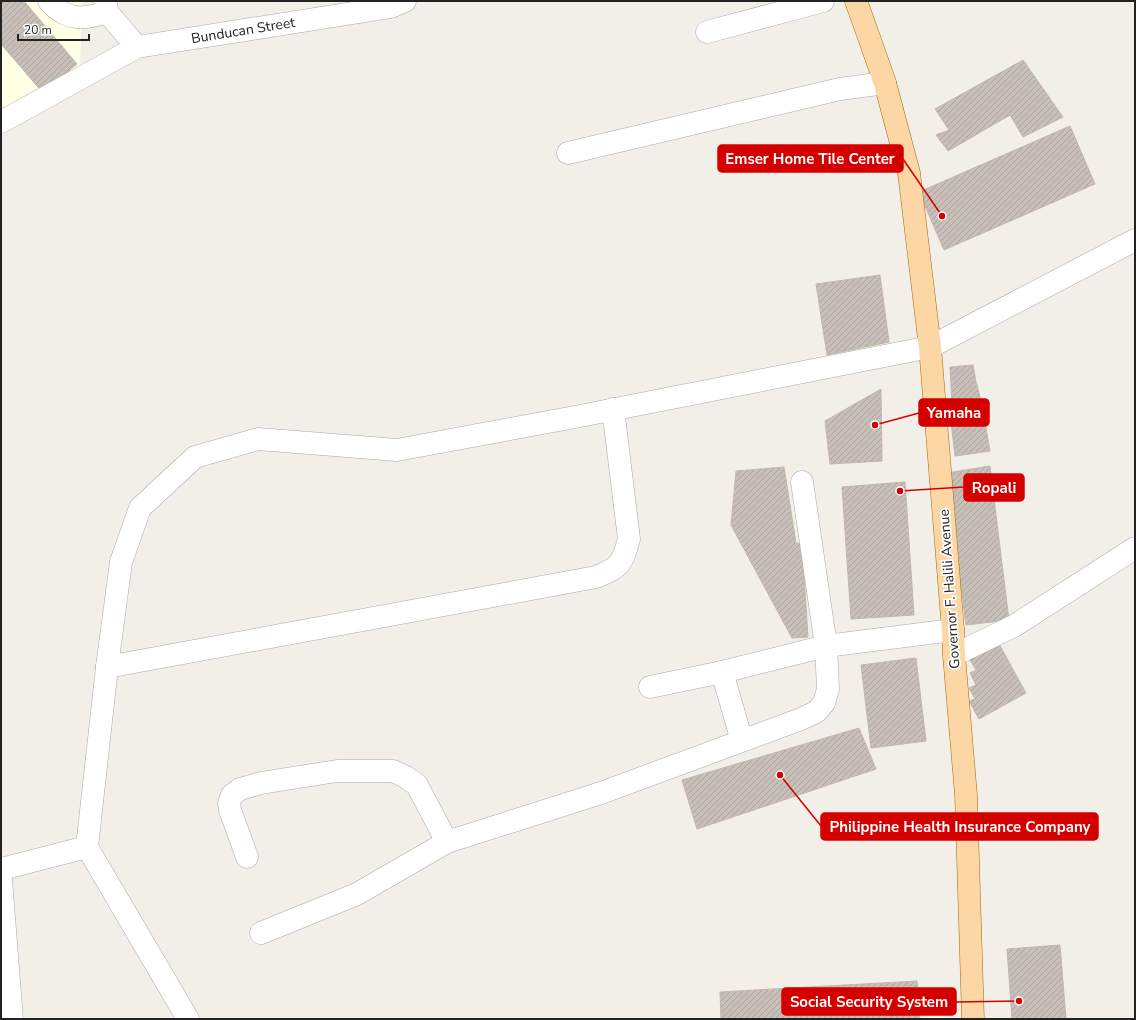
<svg xmlns="http://www.w3.org/2000/svg" width="1136" height="1020" viewBox="0 0 1136 1020" font-family="'Nunito Sans',sans-serif">
	<defs>
		<pattern id="building-hatch" width="6" height="6" patternUnits="userSpaceOnUse"><rect width="6" height="6" fill="#c7bfb8"/><path d="M-1 1l2-2M0 6l6-6M5 7l2-2" fill="none" stroke="#aba49e"/></pattern>
	</defs>
	<rect width="100%" height="100%" fill="#f2efe9"/>
	<!-- education -->
	<path fill="#ffffe5" d="M1 1H82L80 71 1 116Z"/>
	<!-- building -->
	<g fill="url(#building-hatch)" stroke="#c4b6ab">
		<path d="M1 1H24L77 64 43 93 1 44Z"/>
		<path d="M1023 60 1063 117 1023 137 1010 115 948 151 936 135 949 130 935 109Z"/>
		<path d="M1070 126 1095 184 944 250 919 192Z"/>
		<path d="M880 275 889 342 827 355 816 284Z"/>
		<path d="M973 365 976 382 951 385 950 367Z"/>
		<path d="M976 382 982 404 952 405 951 385Z"/>
		<path d="M881 389 882 461 830 464 825 421Z"/>
		<path d="M983 412 990 451 955 456 950 413Z"/>
		<path d="M990 466 1009 620 966 625 947 473Z"/>
		<path d="M784 467 796 543 802 544 808 637 792 638 731 525 736 471Z"/>
		<path d="M905 482 914 615 851 619 842 487Z"/>
		<path d="M998 642 1026 693 979 719 969 701 975 699 969 688 976 685 970 673 976 670 969 658Z"/>
		<path d="M916 658 926 741 871 748 861 665Z"/>
		<path d="M859 728 876 769 697 829 682 780Z"/>
		<path d="M1060 945 1066 1019H1012L1007 949Z"/>
		<path d="M917 981 920 1019H721L720 992Z"/>
	</g>
	<g fill="none" stroke-linecap="round" stroke-linejoin="round">
		<!-- minor casing -->
		<g stroke="#a9a9a9" stroke-width="23">
			<g id="minor">
				<path d="M49 1C57 11 71 19 85 17 92 17 100 14 107 12"/>
				<path d="M106 1 107 12 137 47 391 7 405 1"/>
				<path d="M707 32 823 1"/>
				<path d="M1 122 137 47"/>
				<path d="M568 153 840 89 885 83"/>
				<path d="M802 482 826 646 953 630"/>
				<path d="M954 655 1014 626 1135 548"/>
				<path d="M107 667 596 577C621 567 622 564 629 539L613 409"/>
				<path d="M650 687 722 672"/>
				<path d="M247 857 230 810 229 803 232 795 240 789 261 783 337 771H393L406 777 417 785 447 842"/>
				<path d="M1 869 87 847"/>
				<path d="M1 880 12 1019"/>
				<path d="M261 933 357 894 447 842 601 793 801 719 816 712 824 703 828 689 826 646 722 672 742 741"/>
				<path d="M188 1019 87 847 107 667 121 562 140 508 195 457 258 439 397 450 575 417 930 347 1135 240"/>
			</g>
		</g>
		<!-- major casing -->
		<g stroke="#a06b00" stroke-width="23">
			<path id="major" d="M856 1 871 43 885 83 909 173 930 347 953 630 954 655 966 795 973 1019"/>
		</g>
		<!-- minor -->
		<use href="#minor" stroke="#fff" stroke-width="22"/>
		<!-- major -->
		<use href="#major" stroke="#fcd6a4" stroke-width="22"/>
	</g>
	<g text-anchor="middle" stroke-width="3.5" stroke-linejoin="round" paint-order="stroke">
		<!-- street labels -->
		<g font-size="14" fill="#222" stroke="#fff">
			<text transform="translate(243 30) rotate(-9)" y="5">Bunducan Street</text>
			<text transform="translate(949 589) rotate(-94)" y="5">Governor F. Halili Avenue</text>
		</g>
	</g>
	<!-- callouts -->
	<path fill="none" stroke="#d40000" stroke-width="1.5" d="M942 216L903 159M875 425L919 413M900 491L964 487M780 775L821 826M1019 1001L956 1002"/>
	<g fill="#d40000" stroke="#fff" stroke-width="1.5">
		<circle cx="942" cy="216" r="4"/>
		<circle cx="875" cy="425" r="4"/>
		<circle cx="900" cy="491" r="4"/>
		<circle cx="780" cy="775" r="4"/>
		<circle cx="1019" cy="1001" r="4"/>
	</g>
	<g fill="#d40000" stroke="#d40000" stroke-width="1.5">
		<rect x="718" y="145" width="185" height="27" rx="4"/>
		<rect x="919" y="399" width="70" height="27" rx="4"/>
		<rect x="964" y="474" width="60" height="27" rx="4"/>
		<rect x="821" y="813" width="277" height="27" rx="4"/>
		<rect x="782" y="988" width="174" height="27" rx="4"/>
	</g>
	<g font-size="15" text-anchor="middle" font-weight="bold" fill="#fff">
		<text x="810" y="164">Emser Home Tile Center</text>
		<text x="954" y="418">Yamaha</text>
		<text x="994" y="493">Ropali</text>
		<text x="960" y="832">Philippine Health Insurance Company</text>
		<text x="869" y="1007">Social Security System</text>
	</g>
	<!-- border -->
	<rect width="1136" height="1020" fill="none" stroke="#222222" stroke-width="4"/>
	<!-- scale -->
	<path d="M18 34v6h71v-6" fill="none" stroke="#222222" stroke-width="2"/>
	<text x="24" y="34" font-size="12" fill="#222222" stroke="#ffffff" stroke-width="3" paint-order="stroke">20 m</text>
</svg>
